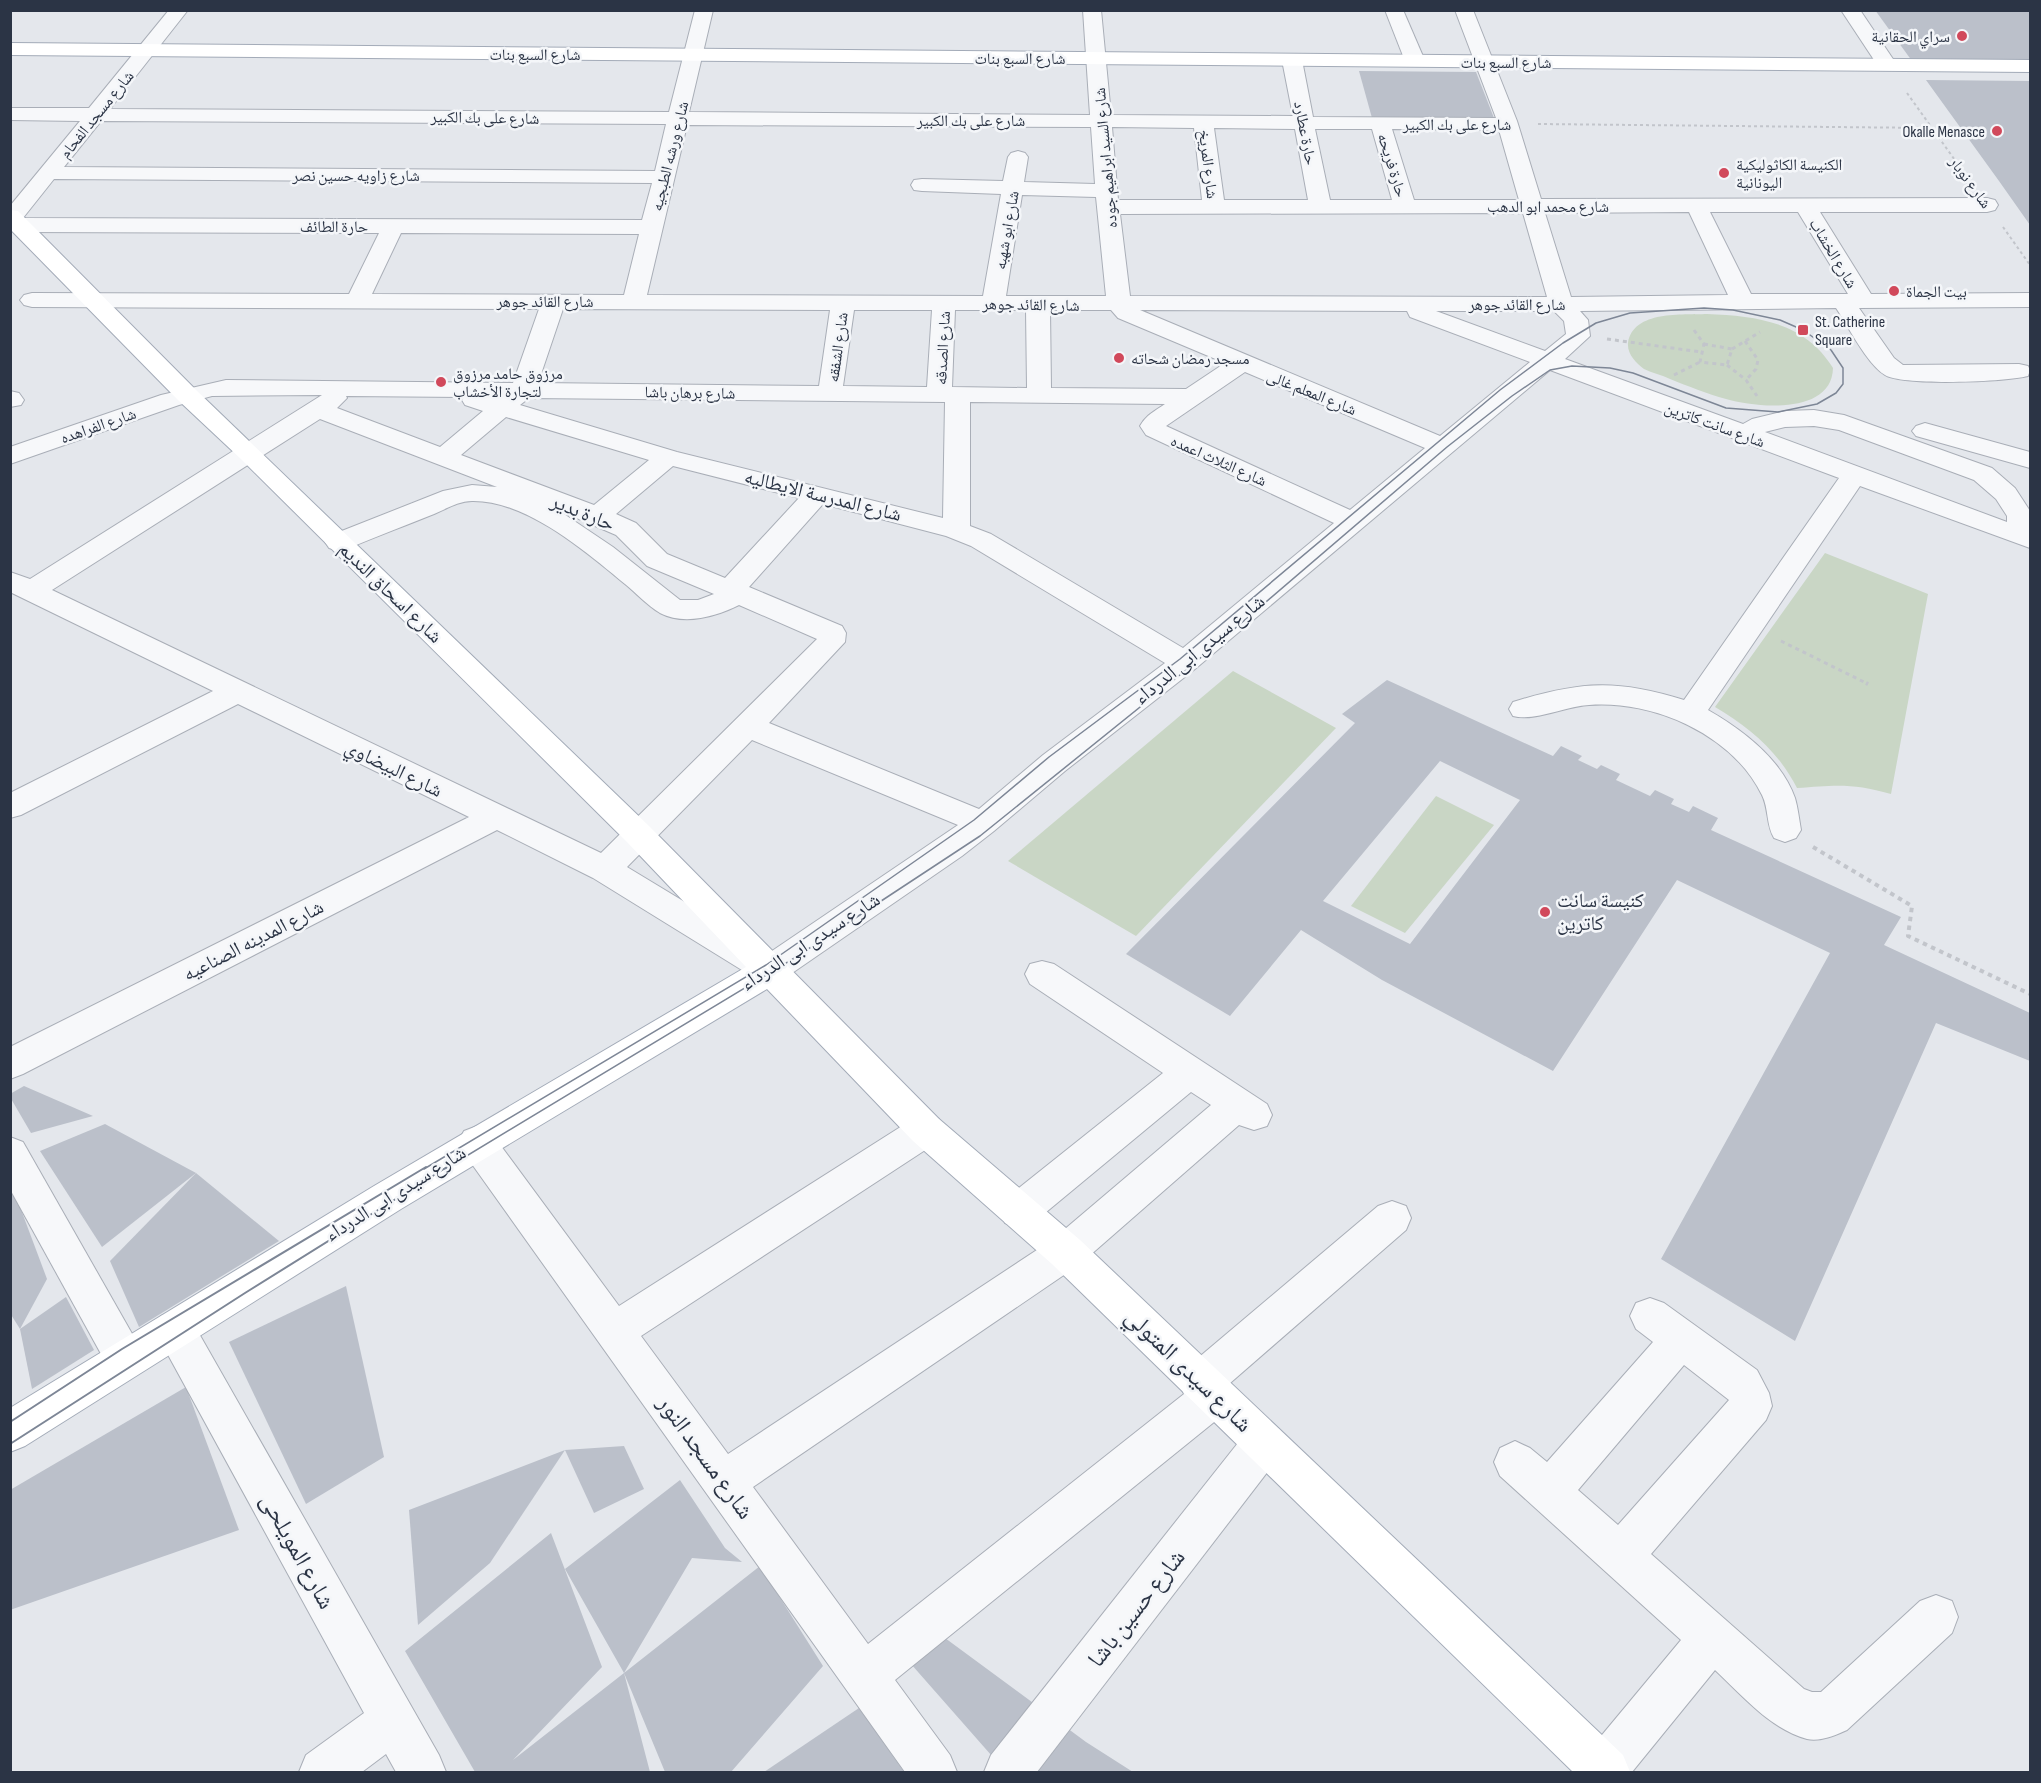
<svg xmlns="http://www.w3.org/2000/svg" width="2041" height="1783" viewBox="0 0 2041 1783" font-family="'Sofia Sans Condensed','Noto Naskh Arabic',sans-serif">
	<rect width="100%" height="100%" fill="#e4e7ec"/>
	<!-- green -->
	<g fill="#c9d6c5">
		<path d="M1707 314C1757 316 1805 322 1833 368 1832 415 1757 408 1726 399 1707 394 1688 386 1670 379 1662 375 1652 373 1644 369 1636 363 1627 354 1628 343 1633 310 1683 315 1707 314Z"/>
		<path d="M1825 553 1928 594 1891 794C1854 783 1835 785 1797 788 1778 751 1750 728 1715 707Z"/>
		<path d="M1233 671 1336 728 1136 936 1008 861Z"/>
		<path d="M1436 796 1494 825 1405 933 1351 906Z"/>
	</g>
	<!-- building -->
	<g fill="#bbc0ca" fill-rule="evenodd">
		<path d="M1875 10H2030V62L1912 61Z"/>
		<path d="M1359 71 1476 72 1494 118H1372Z"/>
		<path d="M1926 80 2030 81V225L1999 181Z"/>
		<path d="M1387 680 1553 756 1561 746 1582 756 1578 760 1597 769 1601 765 1620 774 1616 780 1650 796 1655 790 1674 799 1671 804 1689 812 1693 806 1718 818 1711 830 1901 917 1884 945 2030 1013V1061L1936 1023 1795 1341 1661 1259 1830 953 1677 880 1553 1071 1382 980 1301 930 1230 1016 1126 954 1355 723 1342 714ZM1440 761 1520 800 1410 944 1323 901Z"/>
		<path d="M24 1086 93 1116 31 1133 10 1097V1094Z"/>
		<path d="M105 1124 196 1173 102 1247 40 1151Z"/>
		<path d="M196 1173 279 1241 139 1327 110 1261Z"/>
		<path d="M11 1183 47 1279 20 1329 10 1313Z"/>
		<path d="M346 1286 384 1457 306 1504 229 1342Z"/>
		<path d="M66 1297 94 1350 32 1389 20 1329Z"/>
		<path d="M186 1387 239 1530 10 1610V1490Z"/>
		<path d="M624 1446 644 1489 594 1513 565 1450Z"/>
		<path d="M565 1450 490 1563 418 1625 409 1510Z"/>
		<path d="M680 1480 725 1548 742 1562 692 1558 624 1673 760 1566 823 1666 731 1772H665L624 1673 650 1772H475L405 1651 551 1533 602 1667 513 1760 624 1673 565 1569Z"/>
		<path d="M945 1638 1086 1742 1133 1772H1006L911 1664Z"/>
		<path d="M859 1708 904 1772H764Z"/>
	</g>
	<g fill="none" stroke-linecap="round" stroke-linejoin="round">
		<!-- minor casing -->
		<g stroke="#a9aeb7" stroke-width="2">
			<g id="minor">
				<path d="M169 10H188L110 109 669 112 695 10H713L689 112 1090 115 1083 10H1101L1111 115 1293 116 1282 60 1285 56H1299L1302 60 1313 117 1496 118 1455 10H1473L1517 121 1541 199 1987 198 1995 200 1998 205 1995 210 1987 212H1820L1871 294 2030 293V307L1859 308 1894 358 1903 365 2019 364 2028 366 2030 370 2028 376C2006 382 1902 386 1885 375 1867 364 1848 326 1836 308L1580 311 1588 320 1590 336 1565 359 1743 424 1752 419 1785 411 1814 410 1844 415 1992 468 2015 488 2030 511V548L1860 486 1708 710C1743 730 1781 759 1795 798 1798 808 1799 819 1801 830L1796 838 1785 842 1774 838C1766 825 1769 809 1762 795 1732 734 1653 700 1589 705 1566 706 1534 722 1513 716L1509 709 1513 702C1581 681 1617 679 1684 700L1839 478 1550 370 1195 669 1065 771 994 831 962 856 782 980 770 983 758 980 593 878 497 830 23 1074 10 1079V1047L469 817 238 704 21 815 10 818V793L213 691 10 592V572L30 579 322 395 212 396 179 405 10 464V447L161 395 226 380 513 383 539 309 32 307 24 305 20 300 24 295 32 293 349 294 379 233 18 232 10 230V206L80 121 10 120V108H89ZM101 121 666 124 655 171 64 167ZM687 125 1091 127 1095 184 1024 182 1028 157 1025 153 1018 151 1011 153 1008 157 1003 181 922 179 914 180 911 185 914 190 922 191 1001 194 983 296 647 295ZM1112 127 1194 128 1202 200H1118ZM1214 128 1295 129 1308 200H1224ZM1315 129H1372L1392 200H1330ZM1392 129 1499 130 1519 200H1414ZM54 179 652 183 642 220 23 218ZM1022 195 1096 197 1106 296H1006ZM1689 212 1728 295 1571 297 1545 213ZM1710 212H1798L1848 294H1751ZM1523 213 1547 297 1130 296 1120 214ZM401 233 639 234 624 295 372 294ZM563 309 830 310 819 386 538 383ZM854 310H932L927 387 843 386ZM955 310H1026L1027 388 952 387ZM1050 310H1111L1118 318 1225 363 1186 389 1051 388ZM1140 310 1407 311 1410 317 1530 362 1440 436ZM1436 311H1554L1564 321 1566 334 1545 351ZM1245 372 1425 448 1350 510 1166 426ZM346 396 464 397 462 400 465 405 483 411 440 447 337 408 347 398ZM529 398 945 402 943 518 677 452 520 405ZM970 402 1165 404C1155 411 1146 415 1140 426L1146 435 1334 523 1183 648 991 534 970 526ZM506 417 649 460 594 505 461 455ZM320 419 497 487 472 485 443 491 329 536 325 542 329 548 339 551 349 548C375 537 402 527 429 516 443 511 457 501 472 501 526 500 585 551 625 584 636 593 648 606 660 613 685 626 717 616 739 605L817 639 601 853 52 590ZM1814 426 1839 430 1974 480 1996 499 2007 516V522L1765 432 1785 427ZM673 466 799 498 725 578 667 554 636 523 616 514ZM823 504 946 536 971 546 1165 663 1043 755 979 809 769 723 845 642 846 633 842 626 749 587ZM558 510 616 535 647 566 714 594 698 600H680L613 547ZM752 740 958 825 769 953 627 867Z"/>
				<path d="M1385 10H1403L1425 61 1422 65H1408L1405 61Z"/>
				<path d="M1841 10H1860L1897 65 1894 69H1880Z"/>
				<path d="M10 391 19 393 24 400 21 405 10 407Z"/>
				<path d="M1925 423 2030 452V468L1916 436 1912 431 1916 426Z"/>
				<path d="M1042 961 1054 964 1267 1104 1272 1115 1267 1126 1254 1130 1239 1125 1080 1264 753 1487 868 1644 1184 1394 1179 1383 1185 1369 1378 1206 1392 1201 1406 1206 1411 1218 1406 1230 1229 1384 1235 1396 1229 1410 895 1680 950 1755 957 1772H905L464 1153 458 1142 464 1131 477 1126 490 1131 619 1306 913 1119 926 1114 939 1119 944 1130 939 1141 641 1336 728 1454 1052 1240 1211 1105 1191 1092 1033 1223 1019 1228 1005 1223 1000 1211 1005 1199 1163 1073 1030 984 1025 974 1030 964Z"/>
				<path d="M10 1137 23 1142 139 1346 145 1359 139 1372 125 1378 111 1372 10 1189Z"/>
				<path d="M1650 1298 1664 1303 1757 1370 1769 1393 1772 1406 1766 1420 1651 1554 1804 1689 1812 1692H1821L1920 1601 1936 1595 1952 1601 1958 1617 1952 1633 1847 1730C1836 1735 1820 1742 1807 1739 1770 1729 1742 1695 1715 1670L1632 1772H1581L1587 1753 1681 1640 1500 1476 1494 1462 1500 1448 1515 1441 1530 1448 1547 1462 1653 1342 1636 1329 1630 1316 1636 1303ZM1684 1365 1729 1400 1618 1525 1578 1490Z"/>
				<path d="M175 1311 189 1316 439 1755 446 1772H396L386 1754 362 1772H299L306 1755 364 1713 161 1342 155 1329 161 1316Z"/>
				<path d="M1264 1423 1279 1429 1285 1443 1279 1457 1037 1772H984L991 1755 1249 1429Z"/>
			</g>
		</g>
		<!-- major casing -->
		<g stroke="#a3abb8" stroke-width="2">
			<g id="major">
				<path d="M10 43 2030 60V72L10 55Z"/>
				<path d="M10 210 18 211 196 390 649 826 939 1119 1080 1240 1623 1755 1630 1772H1573L1052 1264 913 1141 767 989 401 1209 25 1446 10 1452V1408L374 1186 746 967 627 842 241 459 178 400 10 229Z"/>
			</g>
		</g>
		<!-- path-far2 -->
		<g stroke="#c2c5cb" stroke-width="2" stroke-dasharray="3 3" stroke-linecap="butt">
			<path d="M1907 93 1967 177"/>
			<path d="M1538 124 1932 128"/>
			<path d="M2003 227 2030 265"/>
		</g>
		<!-- path-far1 -->
		<g stroke="#c2c5cb" stroke-width="3" stroke-dasharray="4 4" stroke-linecap="butt">
			<path d="M1694 330 1704 344"/>
			<path d="M1607 339 1701 352"/>
			<path d="M1745 341 1758 360 1756 369 1746 380"/>
			<path d="M1704 344 1732 349 1727 365 1700 362Z"/>
			<path d="M1732 349 1760 332"/>
			<path d="M1727 365 1746 380 1757 396"/>
			<path d="M1674 375 1700 362"/>
			<path d="M1781 641 1868 684"/>
		</g>
		<!-- path -->
		<g stroke="#c2c5cb" stroke-width="4" stroke-dasharray="4.5 4.5" stroke-linecap="butt">
			<path d="M1866 683 1868 684"/>
			<path d="M1813 847 1912 906 1908 936 2030 994"/>
		</g>
		<!-- minor -->
		<use href="#minor" fill="#f7f8fa" fill-rule="evenodd"/>
		<!-- major -->
		<use href="#major" fill="#fff" fill-rule="evenodd"/>
		<!-- tram-far1 -->
		<path stroke="#7d8696" stroke-width="1.5" d="M424 1169 766 965 974 820 1049 757 1180 659 1500 390 1563 343 1596 323 1630 313 1704 308 1733 310 1780 320 1803 330 1831 350 1843 368V384L1836 393 1817 404 1778 412 1726 408 1633 373 1610 368 1572 366 1550 370 1512 396 1447 447 1191 666 980 836 796 957 445 1169"/>
		<!-- tram -->
		<g stroke="#7d8696" stroke-width="2">
			<path d="M10 1422 122 1349 426 1167"/>
			<path d="M10 1444 245 1293 447 1167"/>
		</g>
	</g>
	<!-- markers -->
	<g fill="#d1495b" stroke="#f4f6f9" stroke-width="2">
		<circle cx="1962" cy="36" r="6"/>
		<circle cx="1997" cy="131" r="6"/>
		<circle cx="1724" cy="173" r="6"/>
		<circle cx="1894" cy="291" r="6"/>
		<rect x="1797" y="324" width="12" height="12" rx="3"/>
		<circle cx="1119" cy="358" r="6"/>
		<circle cx="441" cy="382" r="6"/>
		<circle cx="1545" cy="912" r="6"/>
	</g>
	<g text-anchor="middle" stroke-width="5" stroke-linejoin="round" paint-order="stroke">
		<!-- far-poi labels -->
		<g font-size="16" fill="#2b3445" stroke="#f4f6f9" text-anchor="start">
			<text x="1950" y="42" text-anchor="end">سراي الحقانية</text>
			<text x="1985" y="137" text-anchor="end">Okalle Menasce</text>
			<text x="1736" y="170">الكنيسة الكاثوليكية<tspan x="1736" dy="18">اليونانية</tspan></text>
			<text x="1906" y="297">بيت الجماة</text>
			<text x="1815" y="327">St. Catherine<tspan x="1815" dy="18">Square</tspan></text>
			<text x="1131" y="364">مسجد رمضان شحاته</text>
			<text x="453" y="379">مرزوق حامد مرزوق<tspan x="453" dy="18">لتجارة الأخشاب</tspan></text>
		</g>
		<!-- far-street labels -->
		<g font-size="16" fill="#2b3445" stroke="#f4f6f9">
			<text x="535" y="60">شارع السبع بنات</text>
			<text x="1020" y="64">شارع السبع بنات</text>
			<text x="1506" y="68">شارع السبع بنات</text>
			<text transform="translate(96 114) rotate(-51)" y="6">شارع مسجد الفحام</text>
			<text transform="translate(485 117) rotate(1)" y="6">شارع على بك الكبير</text>
			<text x="971" y="126">شارع على بك الكبير</text>
			<text x="1457" y="130">شارع على بك الكبير</text>
			<text transform="translate(1306 133) rotate(79)" y="6">حارة عطارد</text>
			<text transform="translate(669 156) rotate(-76)" y="6">شارع ورشه الطبجيه</text>
			<text transform="translate(1105 158) rotate(-95)" y="6">شارع السيد ابراهيم جوده</text>
			<text transform="translate(1209 164) rotate(83)" y="6">شارع المريخ</text>
			<text transform="translate(1393 165) rotate(73)" y="6">حارة فريحه</text>
			<text x="356" y="181">شارع زاويه حسين نصر</text>
			<text transform="translate(1971 182) rotate(54)" y="6">شارع نوبار</text>
			<text x="1548" y="212">شارع محمد ابو الدهب</text>
			<text x="334" y="232">حارة الطائف</text>
			<text transform="translate(1006 230) rotate(-80)" y="6">شارع ابو شهبه</text>
			<text transform="translate(1834 253) rotate(59)" y="6">شارع الخشاب</text>
			<text x="545" y="307">شارع القائد جوهر</text>
			<text transform="translate(1031 304) rotate(1)" y="6">شارع القائد جوهر</text>
			<text x="1517" y="310">شارع القائد جوهر</text>
			<text transform="translate(837 347) rotate(-82)" y="6">شارع الشفقه</text>
			<text transform="translate(942 348) rotate(-87)" y="6">شارع الصدقه</text>
			<text transform="translate(690 392) rotate(1)" y="6">شارع برهان باشا</text>
			<text transform="translate(1312 392) rotate(22)" y="6">شارع المعلم غالى</text>
			<text transform="translate(1715 424) rotate(20)" y="6">شارع سانت كاترين</text>
			<text transform="translate(98 425) rotate(-19)" y="6">شارع الفراهده</text>
			<text transform="translate(1219 460) rotate(24)" y="6">شارع الثلاث اعمده</text>
		</g>
		<!-- street labels -->
		<g font-size="20" fill="#2b3445" stroke="#f4f6f9">
			<text transform="translate(823 495) rotate(14)" y="7">شارع المدرسة الايطاليه</text>
			<text transform="translate(583 512) rotate(22)" y="7">حارة بدير</text>
			<text transform="translate(391 592) rotate(44)" y="7">شارع اسحاق النديم</text>
			<text transform="translate(1199 649) rotate(-39)" y="7">شارع سيدى ابى الدرداء</text>
			<text transform="translate(394 768) rotate(26)" y="7">شارع البيضاوي</text>
			<text transform="translate(253 940) rotate(-27)" y="7">شارع المدينه الصناعيه</text>
			<text transform="translate(810 941) rotate(-33)" y="7">شارع سيدى ابى الدرداء</text>
			<text transform="translate(395 1193) rotate(-32)" y="7">شارع سيدى ابى الدرداء</text>
		</g>
		<!-- poi labels -->
		<g font-size="20" fill="#2b3445" stroke="#f4f6f9" text-anchor="start">
			<text x="1557" y="907">كنيسة سانت<tspan x="1557" dy="23">كاترين</tspan></text>
		</g>
		<!-- near-street labels -->
		<g font-size="24" fill="#2b3445" stroke="#f4f6f9">
			<text transform="translate(1189 1370) rotate(44)" y="8">شارع سيدى المتولي</text>
			<text transform="translate(706 1457) rotate(54)" y="8">شارع مسجد النور</text>
			<text transform="translate(298 1551) rotate(61)" y="8">شارع المويلحى</text>
			<text transform="translate(1136 1608) rotate(-52)" y="8">شارع حسين باشا</text>
		</g>
	</g>
	<!-- border -->
	<rect width="2041" height="1783" fill="none" stroke="#2b3445" stroke-width="24"/>
</svg>
